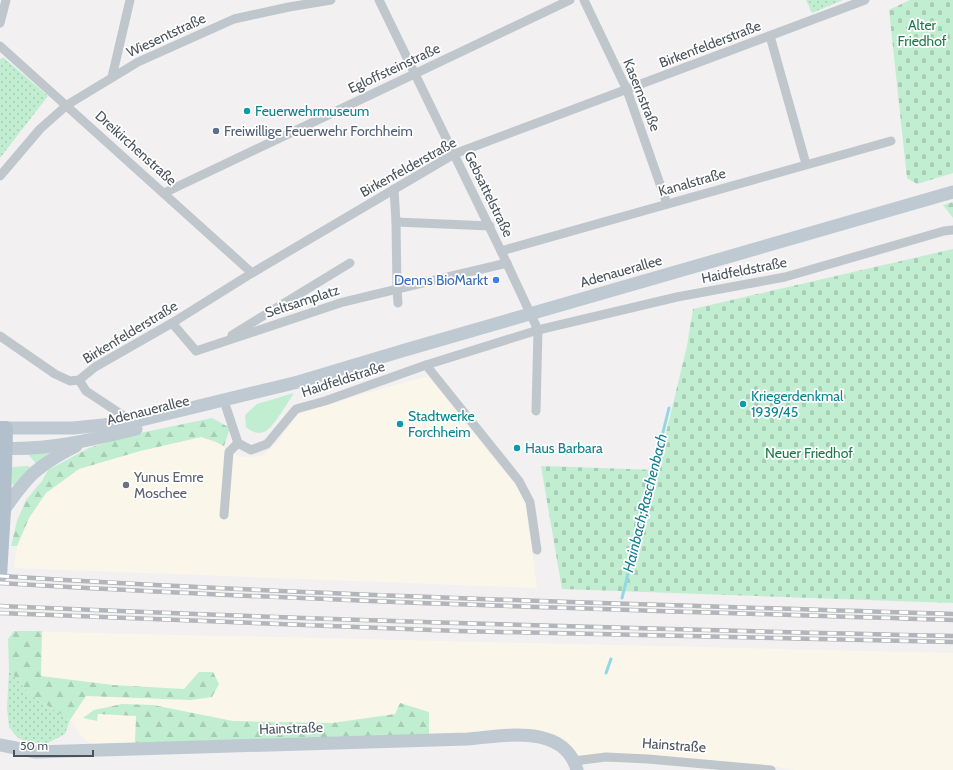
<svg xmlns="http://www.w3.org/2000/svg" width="953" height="770" viewBox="0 0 953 770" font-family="Cabin,sans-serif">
	<defs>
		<pattern id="forest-firs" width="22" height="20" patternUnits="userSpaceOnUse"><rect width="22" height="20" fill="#c1edd0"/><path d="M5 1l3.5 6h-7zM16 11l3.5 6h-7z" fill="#a7cdb5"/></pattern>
		<pattern id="cemetery-stones" width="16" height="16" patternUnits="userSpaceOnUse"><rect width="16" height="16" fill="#c1edd0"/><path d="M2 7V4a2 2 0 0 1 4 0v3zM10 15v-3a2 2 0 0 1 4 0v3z" fill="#a7cdb5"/></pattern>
		<pattern id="park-dots" width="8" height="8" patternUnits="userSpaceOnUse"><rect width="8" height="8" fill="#c1edd0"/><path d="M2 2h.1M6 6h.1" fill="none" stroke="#a7cdb5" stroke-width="1.8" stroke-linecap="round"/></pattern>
	</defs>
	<rect width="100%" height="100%" fill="#f2f0f0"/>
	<!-- commercial -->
	<g fill="#fbf6ea">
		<path d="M428 376 525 497 537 588 14 568 17 546 29 518 46 493 79 469 140 451 201 437 216 442 234 454 241 457 262 456 277 443 298 414 353 397Z"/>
		<path d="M14 631 953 653V770H795L770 766 573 755 546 733 96 744 89 743 84 739 70 720 9 670 8 639Z"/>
	</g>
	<!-- green -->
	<g fill="#c1edd0">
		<path d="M294 393C288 402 274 426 266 431 258 435 252 432 246 427L245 415 257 404Z"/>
		<path d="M53 452 37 465 28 454Z"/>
		<path d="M29 466 30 469 15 486 12 484V467Z"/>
	</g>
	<!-- forest -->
	<g fill="url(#forest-firs)">
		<path d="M953 202V218L943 205Z"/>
		<path d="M212 418 230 428 224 446 216 442 201 437 140 451 79 469 46 493 29 518 17 546H11L17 521 26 500 42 481 48 470 89 448 131 435Z"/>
		<path d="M14 631H42L41 676 113 685 184 689 199 672H213L219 684 212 697 191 700 86 696 70 720 29 694 9 670 8 639Z"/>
		<path d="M400 703 429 712V735L137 744 135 742 136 716 98 714 97 721 83 718 94 710 122 704 153 705 233 721 332 723 395 714Z"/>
	</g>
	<!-- cemetery -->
	<g fill="url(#cemetery-stones)">
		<path d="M910 0H953V173L917 184 907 178 889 10Z"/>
		<path d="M953 249V603L562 589 541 466 657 470 687 346 693 309Z"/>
	</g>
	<!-- park -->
	<g fill="url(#park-dots)">
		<path d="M806 0H843L812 13Z"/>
		<path d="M4 58 48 96 0 158V59Z"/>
		<path d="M9 670 29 694 70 720 65 734 48 743H27L17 737 9 727 7 708Z"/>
	</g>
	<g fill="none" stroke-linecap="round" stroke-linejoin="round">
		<!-- stream -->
		<g stroke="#91d8e7" stroke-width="3">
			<path d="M622 598 669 408"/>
			<path d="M606 673 611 659"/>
		</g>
		<!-- street -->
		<g stroke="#bfc7cd" stroke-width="9">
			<path d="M379 0 501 251 538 330 536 411"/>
			<path d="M584 0 627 90 667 204"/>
			<path d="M0 23 6 0"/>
			<path d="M770 36 806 164"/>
			<path d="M0 46 252 273"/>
			<path d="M112 77 130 0"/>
			<path d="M0 176 40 129 67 105 138 62 234 19 289 7 331 0"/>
			<path d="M394 189 396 222 397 289 507 263"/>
			<path d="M164 193 570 0"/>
			<path d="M396 222 490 226"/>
			<path d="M501 251 891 141"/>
			<path d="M172 323 196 351 343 302 397 289 398 303"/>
			<path d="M232 335 350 263"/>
			<path d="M0 336 55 374 70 381 79 380 95 367 172 323 252 273 454 154 865 0"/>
			<path d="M426 365 519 481 530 502 537 550"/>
			<path d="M79 380 86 391 133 422"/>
			<path d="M226 407 238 443 251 450 267 444 296 409 325 401 426 365 538 330 677 297 785 277 944 231 953 230"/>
			<path d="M224 515 229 452 238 443"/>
			<path d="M574 761 606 757 648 759 771 770"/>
		</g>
		<!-- secondary -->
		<g stroke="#bec9d2" stroke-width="13">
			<path d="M6 428H73L133 422 298 382 405 350 953 192"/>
			<path d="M0 448C46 451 91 440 136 429"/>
			<path d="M4 510C13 497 23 482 36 471 48 461 62 453 76 446"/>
			<path d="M0 745 36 752 467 739C504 736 564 723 577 770"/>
		</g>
		<!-- primary -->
		<path stroke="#b1c0cc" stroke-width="14" d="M0 428H6L4 510 0 576"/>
		<!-- rail casing -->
		<g stroke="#b2b5b9" stroke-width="4.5">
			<g id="rail">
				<path d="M0 576C317 596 635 604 953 614"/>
				<path d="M0 583C317 602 635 610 953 620"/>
				<path d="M0 606C318 620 635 629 953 636"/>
				<path d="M0 613 458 631 953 642"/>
			</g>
		</g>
		<!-- rail -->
		<use href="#rail" stroke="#fff" stroke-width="3" stroke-dasharray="9" stroke-linecap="butt"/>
	</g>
	<!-- markers -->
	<g fill="#0f9aa8" stroke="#fff" stroke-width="1.5">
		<circle cx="247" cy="111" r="4"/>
		<circle cx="743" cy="404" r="4"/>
		<circle cx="400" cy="424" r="4"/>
		<circle cx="517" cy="448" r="4"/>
	</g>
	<circle fill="#5c6f8a" stroke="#fff" stroke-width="1.5" cx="216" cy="131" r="4"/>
	<circle fill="#3f7fe0" stroke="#fff" stroke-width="1.5" cx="496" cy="280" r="4"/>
	<circle fill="#6b7280" stroke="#fff" stroke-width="1.5" cx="126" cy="485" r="4"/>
	<g text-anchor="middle" stroke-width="3.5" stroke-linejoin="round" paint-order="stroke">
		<!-- park labels -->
		<g font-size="14" fill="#1d7a48" stroke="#fff">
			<text x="922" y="30">Alter<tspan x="922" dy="16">Friedhof</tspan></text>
			<text x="809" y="458">Neuer Friedhof</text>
		</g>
		<!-- street labels -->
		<g font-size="14" fill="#49535c" stroke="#fff">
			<text transform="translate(166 35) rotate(-25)" y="5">Wiesentstraße</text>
			<text transform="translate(710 44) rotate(-21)" y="5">Birkenfelderstraße</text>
			<text transform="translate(394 68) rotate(-25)" y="5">Egloffsteinstraße</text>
			<text transform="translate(642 95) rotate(68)" y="5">Kasernstraße</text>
			<text transform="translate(136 148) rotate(42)" y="5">Dreikirchenstraße</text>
			<text transform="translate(408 167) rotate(-29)" y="5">Birkenfelderstraße</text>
			<text transform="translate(692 182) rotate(-16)" y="5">Kanalstraße</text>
			<text transform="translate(489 194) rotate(64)" y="5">Gebsattelstraße</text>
			<text transform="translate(744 270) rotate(-11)" y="5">Haidfeldstraße</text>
			<text transform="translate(621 271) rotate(-16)" y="5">Adenauerallee</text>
			<text transform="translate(302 301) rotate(-18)" y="5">Seltsamplatz</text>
			<text transform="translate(130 332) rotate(-31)" y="5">Birkenfelderstraße</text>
			<text transform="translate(343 379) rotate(-18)" y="5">Haidfeldstraße</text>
			<text transform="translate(148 410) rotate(-14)" y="5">Adenauerallee</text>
			<text transform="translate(291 728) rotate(-2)" y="5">Hainstraße</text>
			<text transform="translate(674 745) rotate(4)" y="5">Hainstraße</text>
		</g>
		<!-- culture labels -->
		<g font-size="14" fill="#0d838f" stroke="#fff" text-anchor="start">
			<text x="255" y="116">Feuerwehrmuseum</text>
			<text x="751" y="401">Kriegerdenkmal<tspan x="751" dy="16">1939/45</tspan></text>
			<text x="408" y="421">Stadtwerke<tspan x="408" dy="16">Forchheim</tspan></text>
			<text x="525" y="453">Haus Barbara</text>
		</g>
		<!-- service labels -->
		<g font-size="14" fill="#4e5e75" stroke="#fff" text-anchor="start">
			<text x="224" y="136">Freiwillige Feuerwehr Forchheim</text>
		</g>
		<!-- shop labels -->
		<g font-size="14" fill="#366cbe" stroke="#fff" text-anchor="end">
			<text x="488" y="285">Denns BioMarkt</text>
		</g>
		<!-- worship labels -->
		<g font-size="14" fill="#5b616d" stroke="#fff" text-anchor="start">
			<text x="134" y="482">Yunus Emre<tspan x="134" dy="16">Moschee</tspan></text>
		</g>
		<!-- water labels -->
		<g font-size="15" font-style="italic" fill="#157e94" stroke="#fff">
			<text transform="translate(645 503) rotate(-76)" y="5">Hainbach;Raschenbach</text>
		</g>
	</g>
	<!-- scale -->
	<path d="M14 750v6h79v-6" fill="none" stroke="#49535c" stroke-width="2"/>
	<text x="20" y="750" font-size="12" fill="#49535c" stroke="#ffffff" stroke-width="3" paint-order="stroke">50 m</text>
</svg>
